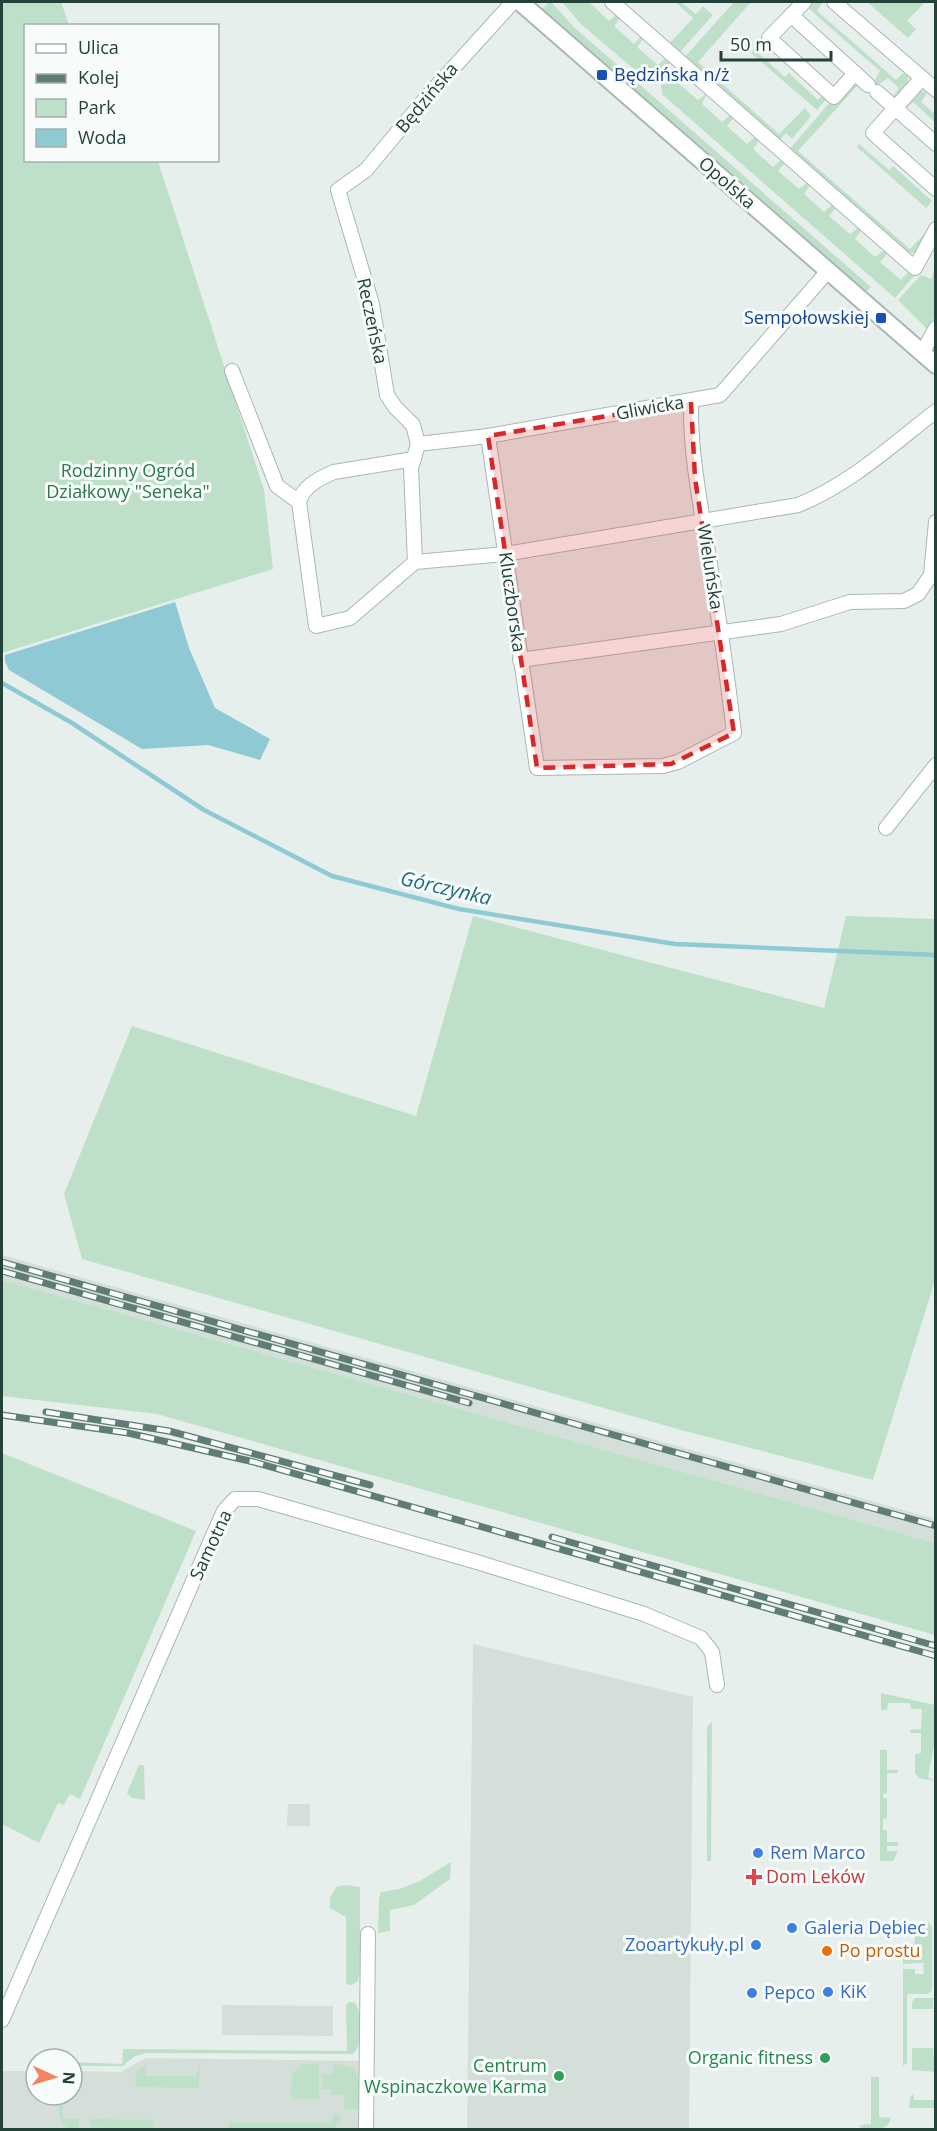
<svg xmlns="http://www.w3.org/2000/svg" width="937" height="2131" viewBox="0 0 937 2131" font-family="'Open Sans',sans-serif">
	<rect width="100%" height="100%" fill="#e6efeb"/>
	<!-- built -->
	<g fill="#d4dfda">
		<path d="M2 1255 935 1519V1543L2 1280Z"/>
		<path d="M473 1644 693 1697 689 2129H467Z"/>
		<path d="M288 1804H310V1826H287Z"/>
		<path d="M222 2005 333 2006V2036L222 2035Z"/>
		<path d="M145 2058 367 2061 366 2129H2V2071H36V2095H72V2071L121 2072Z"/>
	</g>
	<!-- green -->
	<g fill="#bfe0c8">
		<path d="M2 2H61L69 25 26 26V160L158 161 264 490 273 569 2 653Z"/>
		<path d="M549 2 552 3 575 28 871 287 865 293 542 9Z"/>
		<path d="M562 2H589L609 21 617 14 620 18 614 26 634 44 641 36 644 38 637 47 658 65 666 58 672 62 656 82H649L581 24Z"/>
		<path d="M675 2H681L696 14 703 6 713 15 679 53 670 43 693 18Z"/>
		<path d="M734 2H751L698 62 779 134 805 108 811 116 792 139 786 133 779 141 684 58Z"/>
		<path d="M810 2H823L817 11 896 80 903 73 908 76V83L894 98 893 97 899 88 888 78 868 92 880 71 806 6Z"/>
		<path d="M867 2H925L907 21 916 29 908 38Z"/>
		<path d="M761 41 763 43 756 51 785 77 789 73 818 100 823 95 826 99 817 110 751 53Z"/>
		<path d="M677 66 684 73 677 82 698 100 707 93 702 104 722 122 731 114 733 119 727 126 747 144 756 136 759 141 753 149 773 167 782 159 784 164 778 171 799 189 808 182 810 185 804 194 824 212 833 204 836 208 829 216 850 234 859 227 861 231 855 239 875 257 884 250 887 254 880 262 901 280 908 272 914 276 895 298 663 95 661 86Z"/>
		<path d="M854 83 857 86 798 151 910 249 929 229 914 253 904 252 789 150 830 102 834 105Z"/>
		<path d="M919 89 927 93 921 102 935 114V122L913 102 905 109 904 105Z"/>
		<path d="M859 144 889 170 893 166 932 201 926 208 857 147Z"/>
		<path d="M935 269V316L927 329 898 300 921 275 931 279Z"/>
		<path d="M473 916 824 1008 846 916 935 919V1280L873 1480 681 1430 82 1259 64 1194 132 1026 416 1116Z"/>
		<path d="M2 1280 935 1543V1635L157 1414 2 1396Z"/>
		<path d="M2 1453 196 1531 80 1799 70 1794 64 1805 58 1803 39 1843 2 1824Z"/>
		<path d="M881 1693 935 1705V1741L928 1777 935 1781 919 1778 915 1773V1754L921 1753V1733H910V1730L921 1729 922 1709H911L910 1703H888L887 1710H881Z"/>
		<path d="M712 1722 711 1861H707V1727Z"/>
		<path d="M880 1750H887V1770H898V1773H887V1793L883 1794V1798H887V1818L883 1819V1830H887V1842H898V1846H887V1851H898L893 1861H880Z"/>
		<path d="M139 1765H144L145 1800 132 1798 127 1793Z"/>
		<path d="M451 1862 450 1879 414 1905 390 1910V1931L378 1933 379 1899 381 1892 399 1889 418 1882Z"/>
		<path d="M346 1885 360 1887V1971L358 1981 352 1985 346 1984V1917L330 1908V1898L336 1887Z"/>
		<path d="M915 1923H929L932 1927V1990L928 1994H907V2063L903 2066V1969H915V1974H924L923 1963 903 1964V1956H914L915 1933H920V1927H914Z"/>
		<path d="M915 1998H935L933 2000V2009H912V2002Z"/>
		<path d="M349 2002 355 2003C363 2013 364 2045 353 2054L146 2053 135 2056 123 2066H72V2062L122 2064 123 2049 347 2051 346 2005Z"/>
		<path d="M912 2048H933L935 2072 912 2070Z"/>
		<path d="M200 2062 199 2088 136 2087C136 2077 135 2069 146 2065V2076H196Z"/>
		<path d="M303 2064H319V2099H291L292 2074Z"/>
		<path d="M333 2064 344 2065 355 2070 359 2082V2109H344V2095L331 2094V2089H322V2074H333Z"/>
		<path d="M871 2077H879V2117L891 2118C888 2131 875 2130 862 2129L859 2125 871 2124Z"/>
		<path d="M914 2094V2100H935V2108H909L910 2097Z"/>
		<path d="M59 2095H63V2118L79 2119V2129H67L59 2117Z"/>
		<path d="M333 2114 340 2115V2124H336V2129H229V2122L332 2123Z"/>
		<path d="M91 2119 153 2120 152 2130 91 2127Z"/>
	</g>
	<!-- water -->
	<path fill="#8ec9d4" d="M175 602 189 648 215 708 270 739 260 760 208 745 142 749 9 670 5 662V655Z"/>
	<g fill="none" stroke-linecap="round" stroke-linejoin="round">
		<!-- stream -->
		<path stroke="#8ec9d4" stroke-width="4.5" d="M2 683 72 723 204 810 332 876 459 909 675 944 936 955"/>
		<!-- minor casing -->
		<g stroke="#a8b8b2" stroke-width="16">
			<g id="minor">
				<path d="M612 2 915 268 936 229"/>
				<path d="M804 2 769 38 834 97 855 73"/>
				<path d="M834 2 936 90"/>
				<path d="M791 15 868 85"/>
				<path d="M922 78 873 133 936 189"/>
				<path d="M877 92 936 144"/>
				<path d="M922 353 936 328"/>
				<path d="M232 371 277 486 299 502"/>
				<path d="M488 436 537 768 663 766 678 762 734 733C727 672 718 612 708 552 700 501 690 452 691 402"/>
				<path d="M418 444 413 425 395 407 387 395 372 304 338 190 366 170 425 99 513 2"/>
				<path d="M418 444 488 436 720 395 828 271"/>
				<path d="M414 459 334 472C320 478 303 486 299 502L316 626 350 618 415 562 411 468 418 444"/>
				<path d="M415 562 505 554 798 505C849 485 892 445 936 411"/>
				<path d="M520 660 781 624 850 602 904 601 918 594 931 575 936 522"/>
				<path d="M886 828 936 765"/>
				<path d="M2 2020 218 1524 224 1511 235 1499H258L477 1562 644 1614 701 1638 712 1652 717 1685"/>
				<path d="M366 2130 368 1934"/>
			</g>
		</g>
		<!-- tertiary casing -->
		<g stroke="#a8b8b2" stroke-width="20">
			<path id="tertiary" d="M520 2 936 365"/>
		</g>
		<!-- minor -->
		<use href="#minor" stroke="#fff" stroke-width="14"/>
		<!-- tertiary -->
		<use href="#tertiary" stroke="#fff" stroke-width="16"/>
		<!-- rail casing -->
		<g stroke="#5f7d75" stroke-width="7">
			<g id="rail">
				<path d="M2 1262 936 1526"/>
				<path d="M2 1271 469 1403"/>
				<path d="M46 1412 169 1431 370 1485"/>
				<path d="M2 1415 128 1433 254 1462 936 1656"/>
				<path d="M552 1537 936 1646"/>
			</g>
		</g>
		<!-- rail -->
		<use href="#rail" stroke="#f7fbf9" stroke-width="4.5" stroke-dasharray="14" stroke-linecap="butt"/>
	</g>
	<!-- marked area -->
	<path fill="#d62828" fill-opacity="0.2" stroke="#d62828" stroke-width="4.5" stroke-dasharray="12 8" stroke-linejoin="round" d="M691 402 695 478 734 733 671 764 537 768 488 436Z"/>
	<!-- markers -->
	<g fill="#1a4fb4" stroke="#f7fbf9" stroke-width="2">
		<rect x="596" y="69" width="12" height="12" rx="3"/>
		<rect x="875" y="312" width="12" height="12" rx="3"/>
	</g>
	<g fill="#3f7fe0" stroke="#f7fbf9" stroke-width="2">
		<circle cx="758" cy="1853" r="6"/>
		<circle cx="792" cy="1928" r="6"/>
		<circle cx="756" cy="1945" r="6"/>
		<circle cx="828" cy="1992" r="6"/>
		<circle cx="752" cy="1993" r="6"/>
	</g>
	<path fill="#e0444e" stroke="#f7fbf9" stroke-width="2" d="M751 1868h6v6h6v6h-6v6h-6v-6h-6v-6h6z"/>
	<circle fill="#e8710a" stroke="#f7fbf9" stroke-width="2" cx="827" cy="1951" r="6"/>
	<g fill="#2e9e5b" stroke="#f7fbf9" stroke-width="2">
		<circle cx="825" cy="2058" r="6"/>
		<circle cx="559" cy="2076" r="6"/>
	</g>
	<g text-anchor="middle" stroke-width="6" stroke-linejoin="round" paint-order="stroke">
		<!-- transit labels -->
		<g font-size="18" fill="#164399" stroke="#f7fbf9" text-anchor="start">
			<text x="614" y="81">Będzińska n/ż</text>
			<text x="869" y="324" text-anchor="end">Sempołowskiej</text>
		</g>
		<!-- street labels -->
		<g font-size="18" fill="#24423a" stroke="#f7fbf9">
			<text transform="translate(427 98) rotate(-50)" y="6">Będzińska</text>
			<text transform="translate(727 183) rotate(41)" y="6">Opolska</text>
			<text transform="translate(372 321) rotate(78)" y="6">Reczeńska</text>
			<text transform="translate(650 408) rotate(-10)" y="6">Gliwicka</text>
			<text transform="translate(710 567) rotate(81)" y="6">Wieluńska</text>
			<text transform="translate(512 602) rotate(82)" y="6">Kluczborska</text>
			<text transform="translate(211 1545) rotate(-65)" y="6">Samotna</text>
		</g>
		<!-- park labels -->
		<g font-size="18" fill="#2d7a4b" stroke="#f7fbf9">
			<text x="128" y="477">Rodzinny Ogród<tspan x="128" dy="21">Działkowy "Seneka"</tspan></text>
		</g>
		<!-- shop labels -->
		<g font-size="18" fill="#366cbe" stroke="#f7fbf9" text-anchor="start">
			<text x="770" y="1859">Rem Marco</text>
			<text x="804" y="1934">Galeria Dębiec</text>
			<text x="744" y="1951" text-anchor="end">Zooartykuły.pl</text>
			<text x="840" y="1998">KiK</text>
			<text x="764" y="1999">Pepco</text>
		</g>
		<!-- health labels -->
		<g font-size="18" fill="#be3a42" stroke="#f7fbf9" text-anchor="start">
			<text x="766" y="1883">Dom Leków</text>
		</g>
		<!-- food labels -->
		<g font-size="18" fill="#c56008" stroke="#f7fbf9" text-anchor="start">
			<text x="839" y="1957">Po prostu</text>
		</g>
		<!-- leisure labels -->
		<g font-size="18" fill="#27864d" stroke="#f7fbf9" text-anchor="end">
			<text x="813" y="2064">Organic fitness</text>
			<text x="547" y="2072">Centrum<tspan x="547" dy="21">Wspinaczkowe Karma</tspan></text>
		</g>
		<!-- water labels -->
		<g font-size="20" font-style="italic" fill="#1c6f80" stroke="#f7fbf9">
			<text transform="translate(446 888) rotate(13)" y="7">Górczynka</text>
		</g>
	</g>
	<!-- border -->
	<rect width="937" height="2131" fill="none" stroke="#24423a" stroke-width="6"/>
	<!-- legend -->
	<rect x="24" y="24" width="195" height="138" fill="#f7fbf9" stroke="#a3b1ad" stroke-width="1.5"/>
	<rect x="36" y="44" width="30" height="9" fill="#ffffff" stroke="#a3b1ad" stroke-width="1.5"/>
	<text x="78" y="54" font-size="18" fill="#24423a">Ulica</text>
	<rect x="36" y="74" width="30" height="9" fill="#5f7d75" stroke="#a3b1ad" stroke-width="1.5"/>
	<text x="78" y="84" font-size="18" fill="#24423a">Kolej</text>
	<rect x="36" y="99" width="30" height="18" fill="#bfe0c8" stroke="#a3b1ad" stroke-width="1.5"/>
	<text x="78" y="114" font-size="18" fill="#24423a">Park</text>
	<rect x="36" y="129" width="30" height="18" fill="#8ec9d4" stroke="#a3b1ad" stroke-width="1.5"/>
	<text x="78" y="144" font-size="18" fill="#24423a">Woda</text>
	<!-- north arrow -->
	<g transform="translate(54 2077) rotate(94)"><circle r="28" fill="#f7fbf9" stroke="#a3b1ad" stroke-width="1.5"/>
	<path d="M0-4.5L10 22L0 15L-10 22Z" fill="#f4845f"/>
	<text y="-9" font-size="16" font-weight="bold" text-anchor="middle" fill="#24423a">N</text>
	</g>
	<!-- scale -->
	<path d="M721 51v9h110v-9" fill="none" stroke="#24423a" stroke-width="3"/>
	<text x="730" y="51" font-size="18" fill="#24423a" stroke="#f7fbf9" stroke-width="4.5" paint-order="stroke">50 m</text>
</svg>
